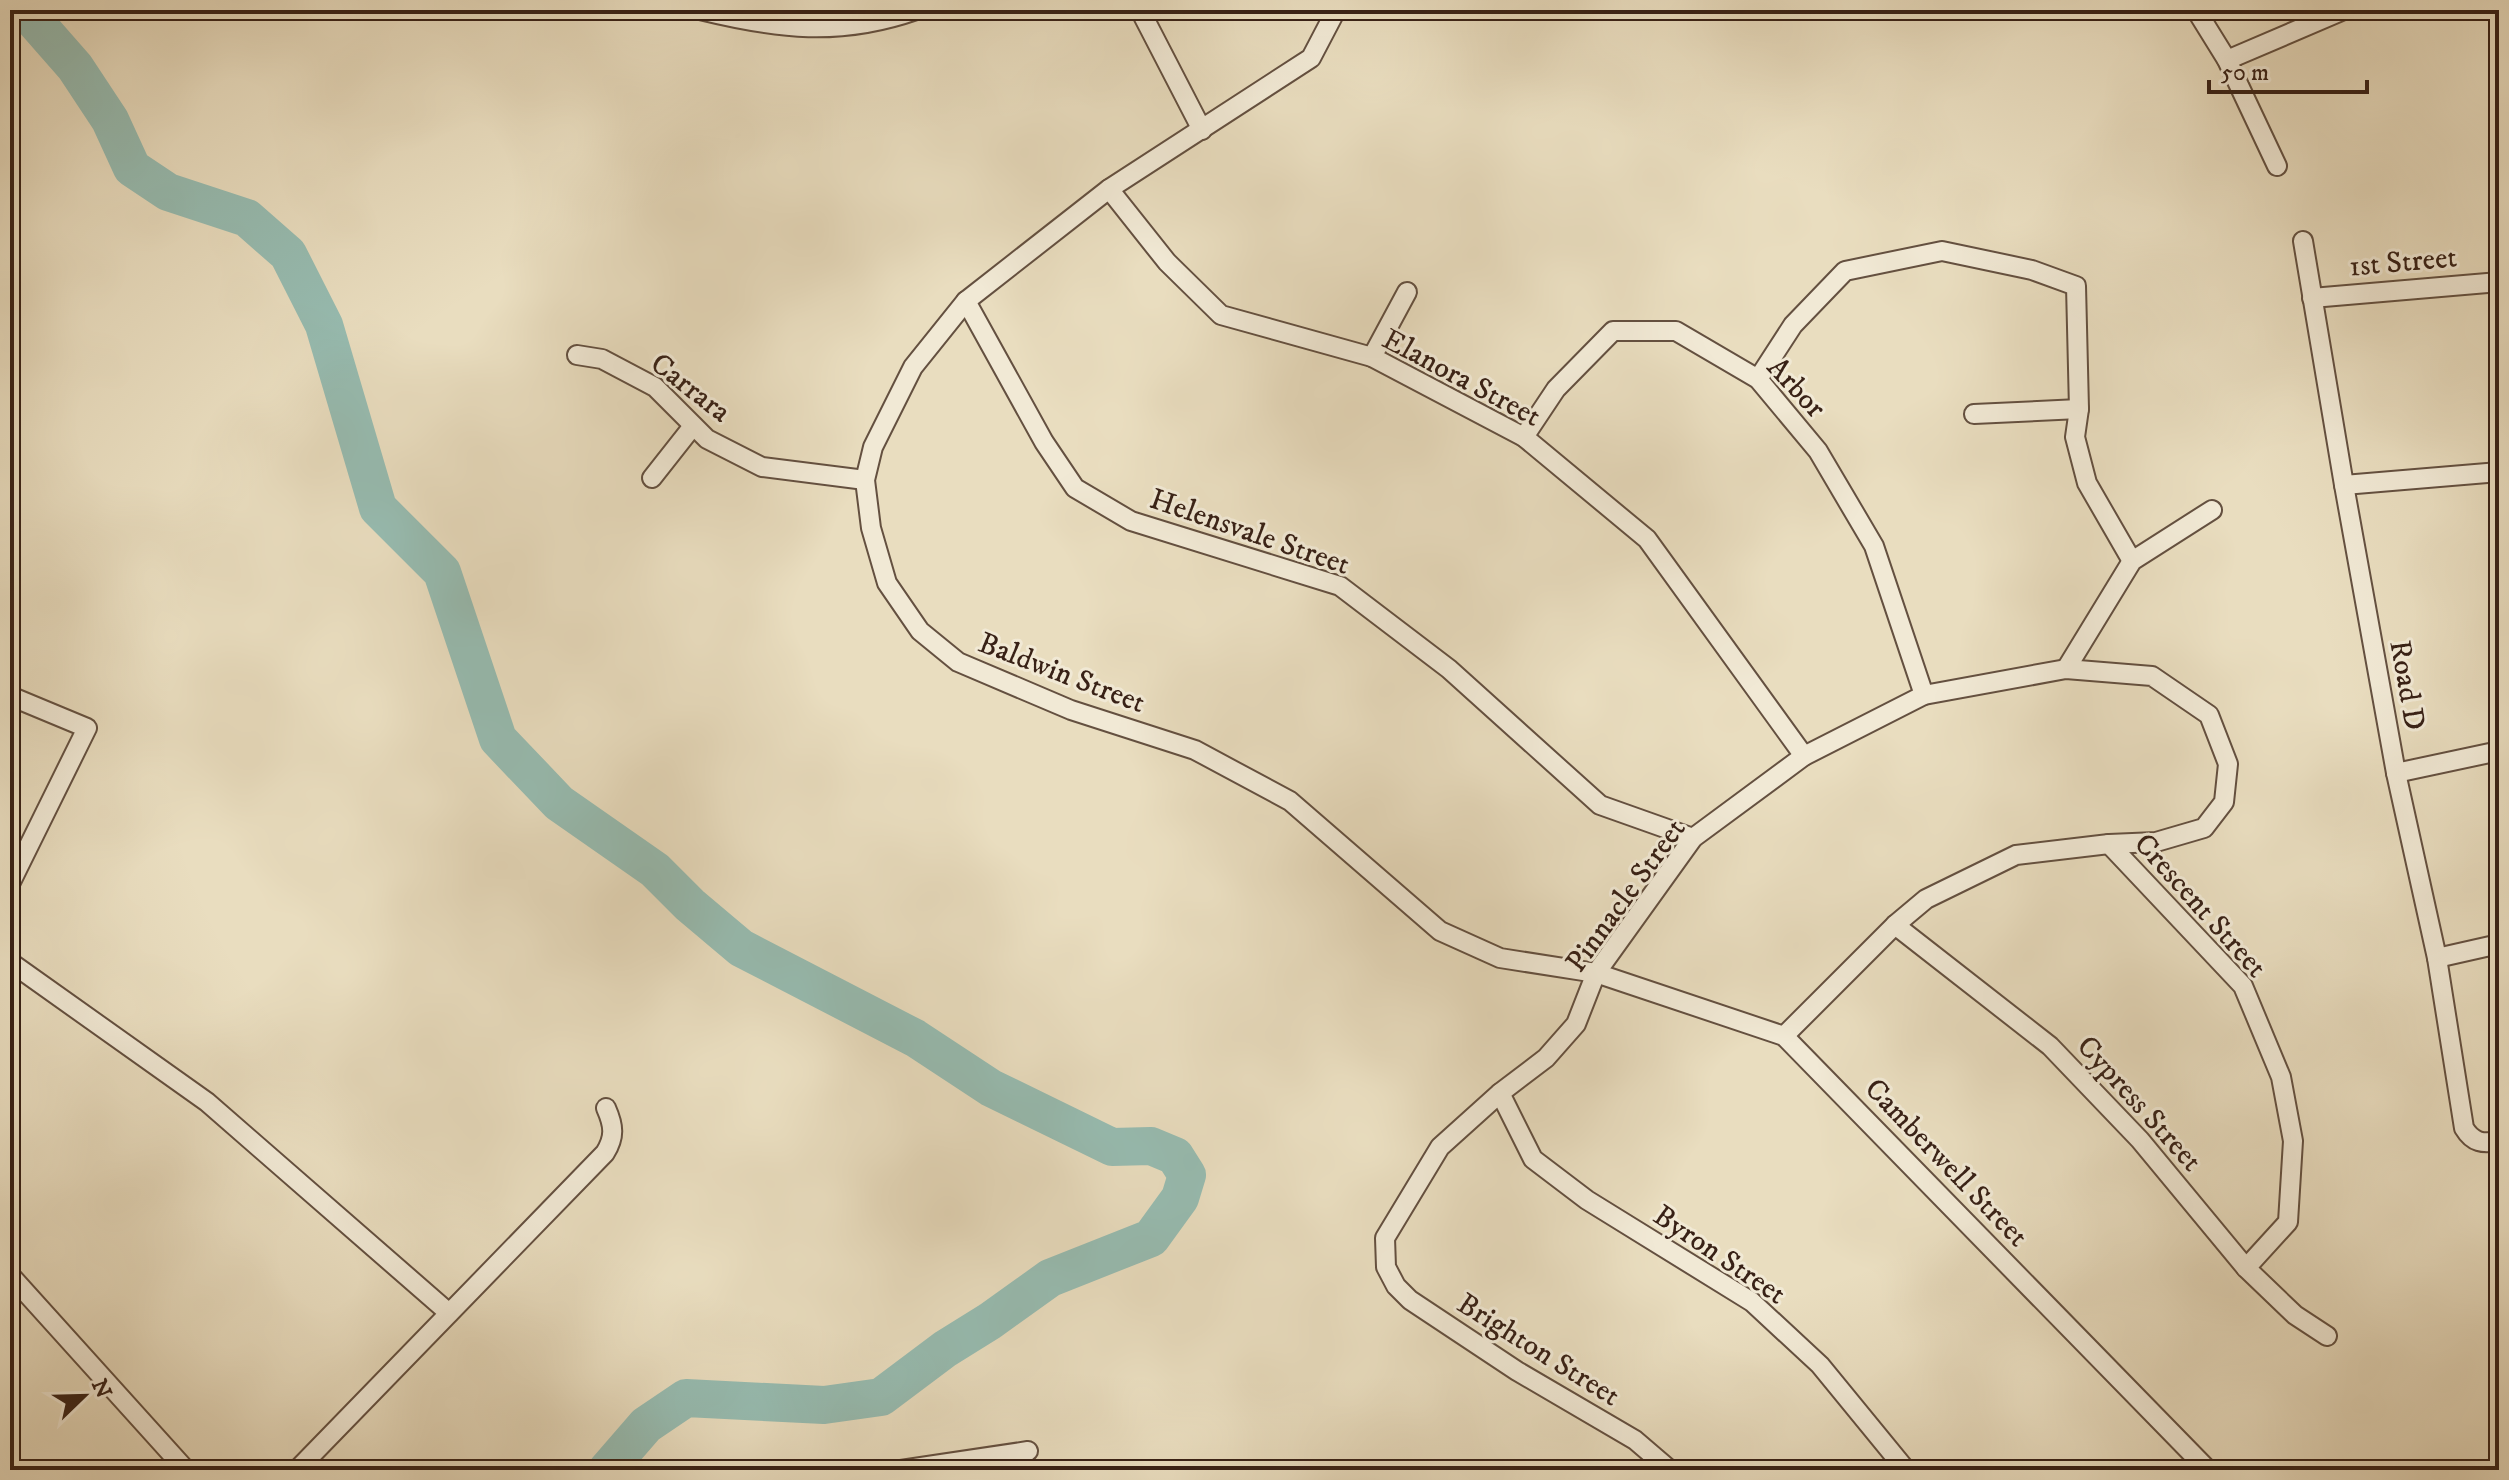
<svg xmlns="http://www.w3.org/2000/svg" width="2509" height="1480" viewBox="0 0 2509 1480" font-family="'IM FELL DW Pica',serif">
	<rect width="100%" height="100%" fill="#e9ddbf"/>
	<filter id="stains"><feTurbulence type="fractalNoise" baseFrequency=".0025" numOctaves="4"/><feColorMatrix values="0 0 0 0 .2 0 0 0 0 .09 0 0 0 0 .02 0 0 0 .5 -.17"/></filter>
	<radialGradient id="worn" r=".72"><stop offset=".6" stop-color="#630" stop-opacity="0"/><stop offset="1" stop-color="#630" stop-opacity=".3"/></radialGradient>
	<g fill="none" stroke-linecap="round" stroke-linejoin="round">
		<!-- river -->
		<path stroke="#97bcb1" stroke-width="38" d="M25 10 75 67 110 120 132 168 168 192 247 218 288 254 324 325 378 508 442 572 498 739 559 803 655 870 690 905 741 948 915 1038 991 1088 1112 1147 1151 1146 1175 1156 1187 1175 1180 1198 1151 1238 1050 1278 990 1321 945 1349 881 1397 824 1405 686 1398 646 1425 607 1470"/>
		<!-- street casing -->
		<g stroke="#645040" stroke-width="22">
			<g id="street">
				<path d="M700 10C778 29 839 37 916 10"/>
				<path d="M1140 10 1202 130"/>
				<path d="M1333 10V16L1311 58 1109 189 966 301 913 367 873 447 865 480 871 528 887 583 920 631 958 662 1071 710 1195 750 1290 801 1440 931 1500 958 1596 973 1784 1036 2208 1470"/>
				<path d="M2196 10 2227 60 2277 166"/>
				<path d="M2227 60 2344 10"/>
				<path d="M1109 189 1167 262 1221 315 1372 357 1524 437 1647 539 1804 756"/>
				<path d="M2303 241 2344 485 2396 773 2437 958 2464 1128C2473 1143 2483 1144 2499 1141"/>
				<path d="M2312 298 2499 282"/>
				<path d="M966 301 1044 442 1075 488 1131 521 1340 586 1449 669 1600 805 1693 838"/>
				<path d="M577 355 602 359 655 387 707 439 762 467 865 480"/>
				<path d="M1372 357 1407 292"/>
				<path d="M1758 379 1793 325 1845 271 1942 251 2032 270 2076 286 2079 409 2075 437 2087 483 2132 561"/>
				<path d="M1974 414 2079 409"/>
				<path d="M1524 437 1556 389 1613 331H1676L1758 379 1818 451 1874 546 1924 695"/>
				<path d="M652 478 693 426"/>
				<path d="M2344 485 2499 472"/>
				<path d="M2066 669 2132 561 2212 510"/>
				<path d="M10 696 87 728 10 884"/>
				<path d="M2396 773 2499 751"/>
				<path d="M2109 844 2243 986 2281 1077 2293 1141 2288 1222 2246 1268"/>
				<path d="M1895 925 2050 1046 2140 1140 2246 1268 2295 1315 2327 1336"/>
				<path d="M2437 958 2499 944"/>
				<path d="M10 962 207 1102 449 1313"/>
				<path d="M1500 1093 1533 1159 1587 1200 1752 1302 1820 1365 1906 1470"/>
				<path d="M10 1275 186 1470"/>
				<path d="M297 1470 605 1153C615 1137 614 1126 606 1108"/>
				<path d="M901 1470 1028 1451"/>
				<path d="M1670 1470 1635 1440 1517 1371 1410 1300 1396 1286 1386 1267 1385 1238 1440 1147 1500 1093 1546 1058 1576 1024 1596 973 1693 838 1804 756 1924 695 2066 669 2152 676 2209 715 2228 764 2224 802 2204 828 2156 842 2109 844 2016 855 1926 899 1895 925 1784 1036"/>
			</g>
		</g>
		<!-- street -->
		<use href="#street" stroke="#f1e9d5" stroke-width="18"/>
	</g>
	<g text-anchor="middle" stroke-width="6" stroke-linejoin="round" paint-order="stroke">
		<!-- street labels -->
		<g font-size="30" fill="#382116" stroke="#f1e9d5">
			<text transform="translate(2403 261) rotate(-5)" y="10">1st Street</text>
			<text transform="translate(1462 377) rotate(28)" y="10">Elanora Street</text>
			<text transform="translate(691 387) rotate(38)" y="10">Carrara</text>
			<text transform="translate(1797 387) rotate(47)" y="10">Arbor</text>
			<text transform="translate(1250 531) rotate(19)" y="10">Helensvale Street</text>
			<text transform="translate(1062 672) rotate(21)" y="10">Baldwin Street</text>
			<text transform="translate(2408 685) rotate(80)" y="10">Road D</text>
			<text transform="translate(1625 895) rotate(-54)" y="10">Pinnacle Street</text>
			<text transform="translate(2201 905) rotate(48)" y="10">Crescent Street</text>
			<text transform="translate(2140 1103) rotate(48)" y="10">Cypress Street</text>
			<text transform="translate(1947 1162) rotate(46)" y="10">Camberwell Street</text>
			<text transform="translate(1720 1254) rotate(34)" y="10">Byron Street</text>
			<text transform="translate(1539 1349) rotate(32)" y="10">Brighton Street</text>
		</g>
	</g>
	<!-- margin -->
	<rect width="2509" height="1480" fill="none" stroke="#e9ddbf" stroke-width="40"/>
	<rect x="12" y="12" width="2485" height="1456" fill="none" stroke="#382116" stroke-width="4"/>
	<rect x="20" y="20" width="2469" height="1440" fill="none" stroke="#382116" stroke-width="2"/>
	<!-- north arrow -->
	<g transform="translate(84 1396) rotate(67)" stroke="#f1e9d5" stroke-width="6" paint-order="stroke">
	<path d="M0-6L14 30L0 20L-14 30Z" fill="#382116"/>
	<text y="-12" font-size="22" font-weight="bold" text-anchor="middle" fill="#382116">N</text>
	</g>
	<!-- scale -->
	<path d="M2209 80v12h158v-12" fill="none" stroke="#382116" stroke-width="4"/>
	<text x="2221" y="80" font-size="24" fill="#382116" stroke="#f1e9d5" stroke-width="6" paint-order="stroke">50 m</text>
	<rect width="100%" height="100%" filter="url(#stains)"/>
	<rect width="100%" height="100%" fill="url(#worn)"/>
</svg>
